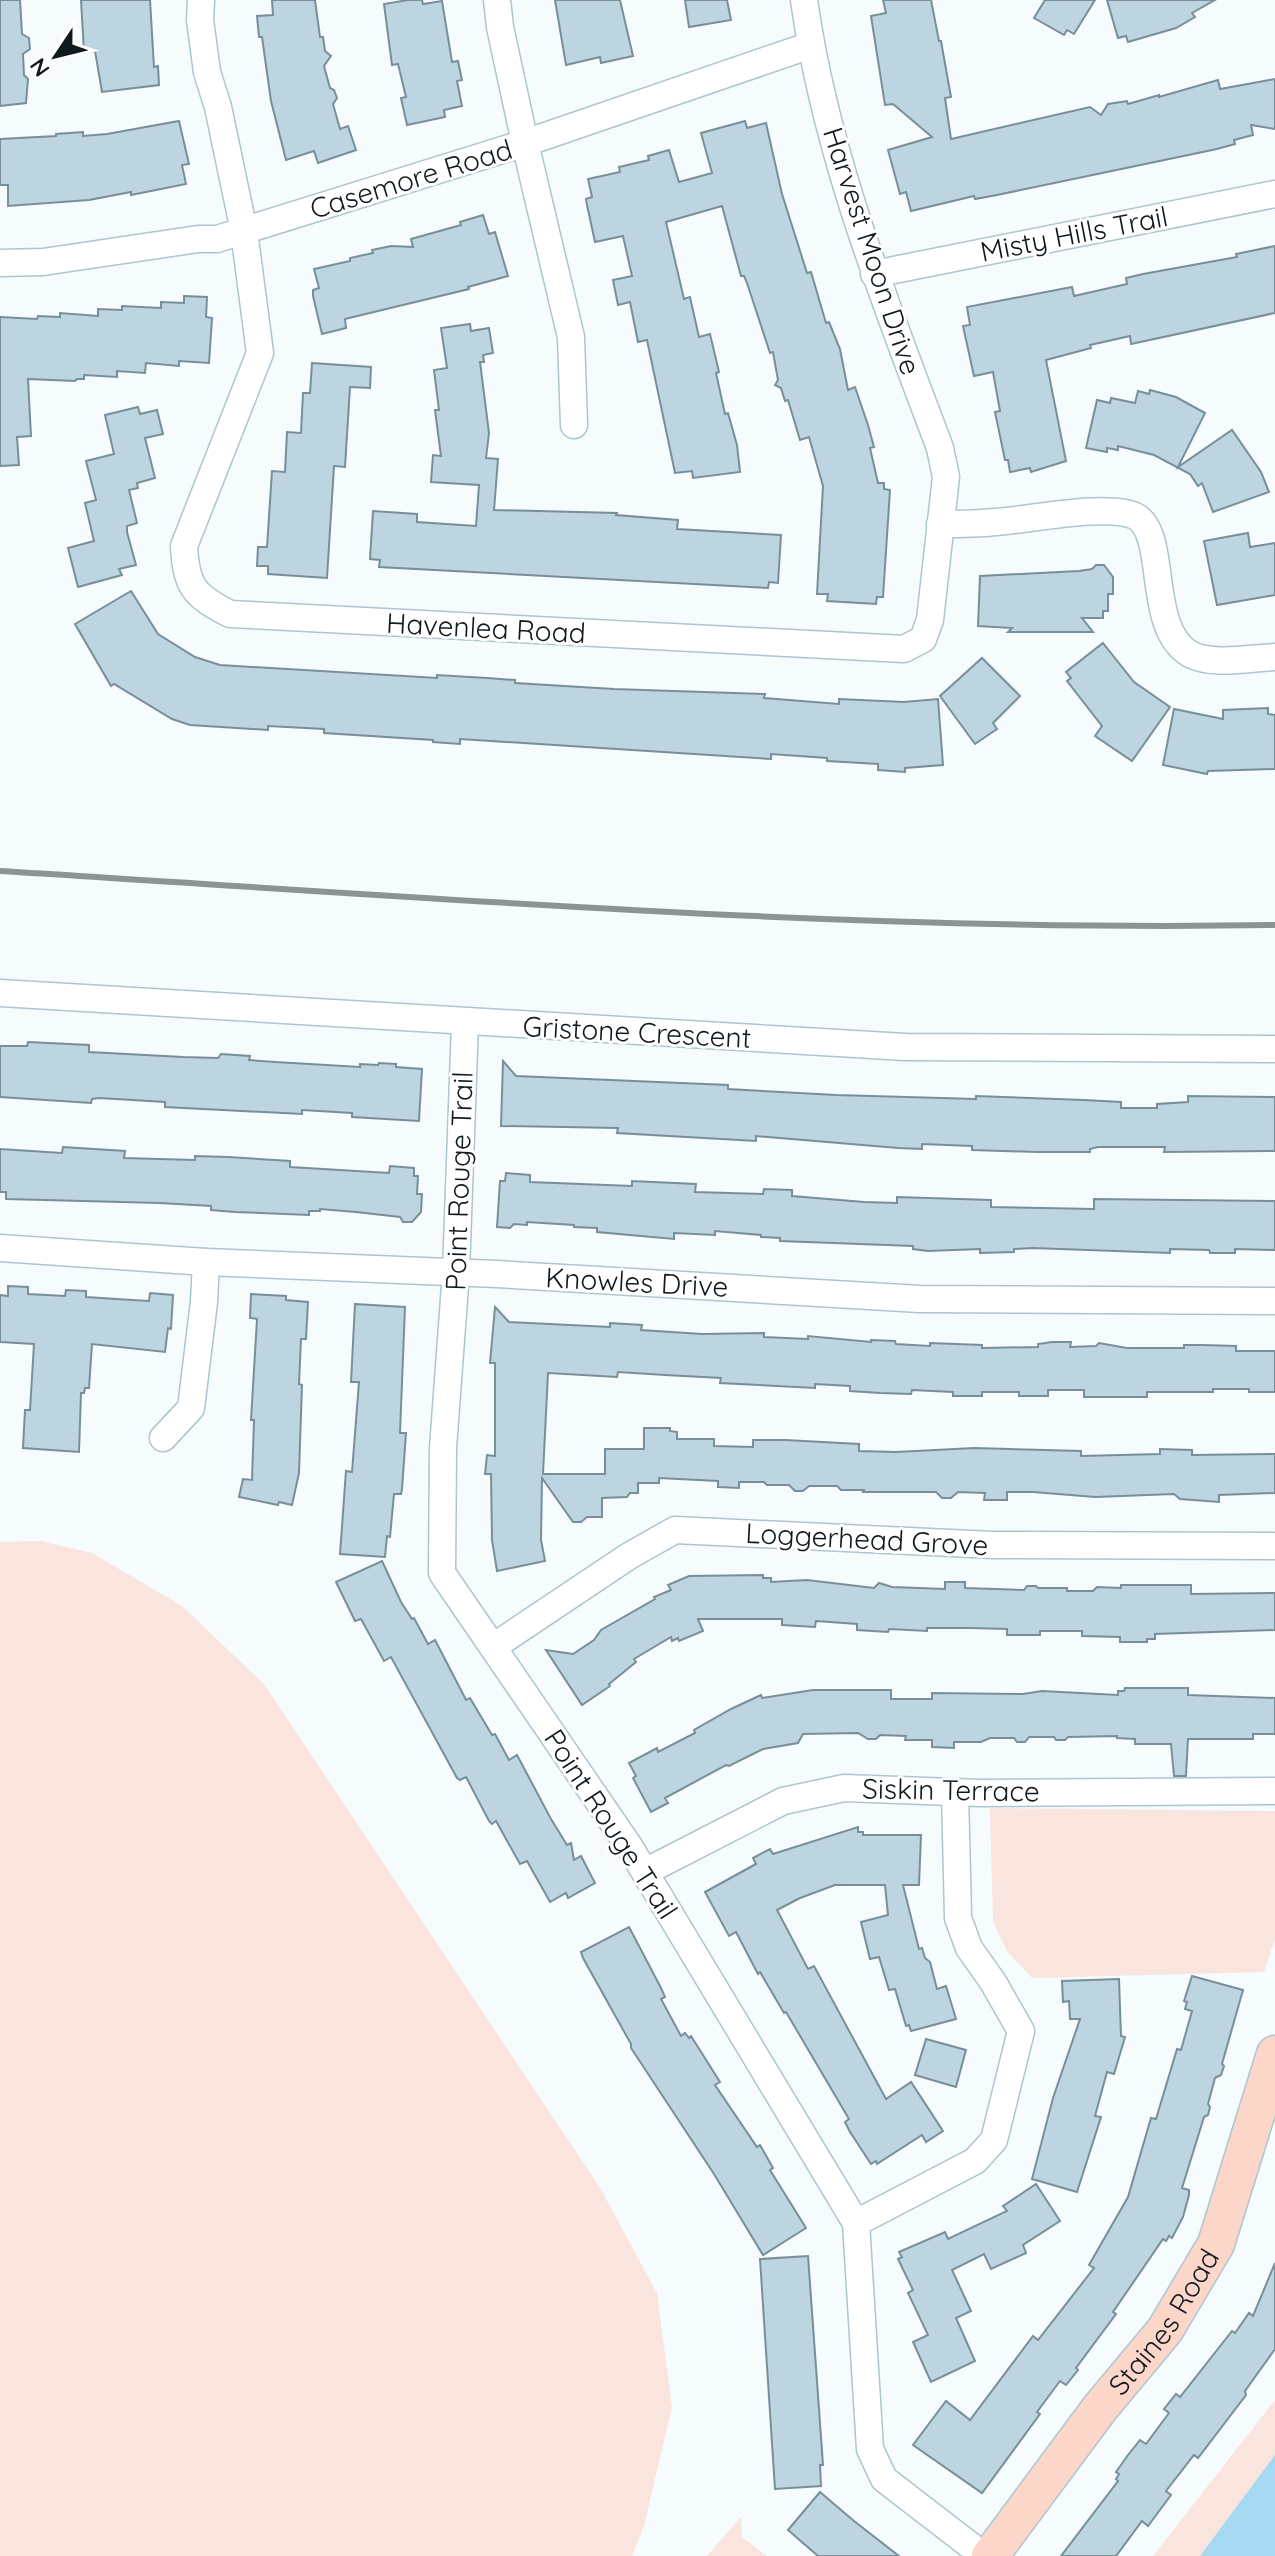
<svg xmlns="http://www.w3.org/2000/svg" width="1275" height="2556" viewBox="0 0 1275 2556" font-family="Quicksand,sans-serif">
	<rect width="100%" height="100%" fill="#f6fbfd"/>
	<!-- green -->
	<g fill="#f9e5de">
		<path d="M41 1541 92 1553 182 1606 264 1684 599 2186 657 2293 672 2407 644 2526 632 2556H0V1542Z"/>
		<path d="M990 1808 1275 1811V1939L1264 1972 1032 1978 1007 1951 993 1922Z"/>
		<path d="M1275 2400V2556H1153Z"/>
		<path d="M741 2517 742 2537 767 2556H707Z"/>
	</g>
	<!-- water -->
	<path fill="#a5d9f1" d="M1275 2455V2556H1200Z"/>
	<!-- building -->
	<g fill="#bdd5e0" stroke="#788f99" stroke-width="2">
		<path d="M0 0H20L22 34 29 38 30 49 23 54 24 75 28 79 26 103 0 106Z"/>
		<path d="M81 0H150L154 67 158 66 159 85 102 92 95 51 84 52Z"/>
		<path d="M272 0H315L320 37H323L325 51 331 56 324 66 330 88 334 90 337 98 333 104 340 129 348 126 356 150 318 163 314 151 286 160 271 101 262 37H259L257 16 273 15Z"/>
		<path d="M408 0H422L423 4 442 1 452 62 458 61 462 80 457 81 462 106 444 110 445 117 407 125 401 98 406 97 398 64 392 65 384 4Z"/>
		<path d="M555 0H620L633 56 601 63 600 57 566 65Z"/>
		<path d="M685 0H727L731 20 689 27Z"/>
		<path d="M883 0H931L939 41H941L951 97 945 98 951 139 1090 107 1101 115 1108 104 1127 101 1128 104 1159 95V97L1218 80 1220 89 1275 79V129L1251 125 1253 135 1234 140 1235 144 1217 149 997 195 975 199 974 196 911 211 906 192 900 194 888 150 932 137 893 104 885 105 871 16 886 13Z"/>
		<path d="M1045 0H1095L1074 34 1067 30 1064 35 1034 18Z"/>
		<path d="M1107 0H1215L1192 13 1195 17 1176 28 1128 42 1126 36 1118 38Z"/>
		<path d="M179 121 189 164 182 165 186 184 131 195V192L89 200 8 206V185H0V139L56 136V134L83 132V136L107 134Z"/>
		<path d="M745 121 747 128 766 123 782 194 807 273 811 272 826 323 829 322 840 349 848 390 855 387 868 425 874 447 870 448 878 483H884V489L890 490 883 597H877L876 604 827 601 828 594H817L823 486 809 437 800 440 788 400 785 401 781 388 775 385 778 380 773 352 770 353 747 283 744 276H741L722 206 666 222 684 299 690 297 699 337 710 334 719 372 716 373 725 414 728 413 737 445 740 472 693 478 692 471 675 473 647 340 638 342 630 302 618 305 613 280 632 276 623 236 595 242 587 205 586 199 592 197 588 179 620 172 619 167 649 160 648 156 669 150 679 182 712 173 701 133Z"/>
		<path d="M483 215 489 234 495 232 508 276 468 287 469 289 345 319 346 328 322 334 313 296V290L319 288 314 269 350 261V258L373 253 372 250 391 246 413 247 411 239 461 225 460 222Z"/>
		<path d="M1275 246V313L1131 344 1130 336 1090 345 1091 348 1046 360 1066 461 1031 472 1030 468 1010 472 1008 460H1005L995 412 1000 411 993 372 974 376 963 326 970 325 967 307 1072 287 1074 296 1127 284 1126 278 1143 274 1237 257 1236 254Z"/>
		<path d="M184 296 207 297 206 317 212 318 209 363 179 361V366L146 363 145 373 117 371V377L84 375V379H77L75 381 28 379 31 436 17 437 19 465 0 466V317L37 319 38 316 60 317V313L98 316V309L122 310V306L161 308V302L184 303Z"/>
		<path d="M470 324 471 331 489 328 493 353 483 355 484 362H480L489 433 486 458 498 459 494 510 617 513 616 515 678 520 677 529 781 535 778 583 769 582 768 588 379 567 380 560 370 559 373 511 417 514V522L476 526 479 485 431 482 433 455 441 456 435 410H439L434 370 447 368 441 328Z"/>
		<path d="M312 363 371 367 370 388 350 387 345 467 334 466 327 578 268 574V566H257L258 547H267L272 471 285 472 287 432 301 433 303 393H310Z"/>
		<path d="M1150 390 1176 397 1205 413 1178 467 1232 430 1261 472 1269 492 1213 512 1202 483 1198 486 1190 474 1154 455 1118 446V450L1107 448V452L1086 448 1097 400 1110 403 1111 398 1135 403 1138 391 1149 394Z"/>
		<path d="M138 407 140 414 157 410 163 434 145 438 155 478 137 483 138 488 129 490 137 523 127 526V532L136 565 119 569 122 575 78 587 68 548 94 541 85 503 96 500 86 461 114 454 105 415Z"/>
		<path d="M1248 533 1250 547 1275 543V595L1217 605 1204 541Z"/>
		<path d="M1096 565H1104L1113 577V594H1108V611H1103V618H1082L1093 632H1008L1012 628 978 626 980 576 1079 571 1092 569Z"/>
		<path d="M131 591 158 634 195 657 220 665 437 678V675L487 678 515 680V683L614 689 765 694 764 698 839 704V699L904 702 938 699 943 765 905 768V772L878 770V764L827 761V758L771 754V759L460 739V744L433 742V740L324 733V729L268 726V730L190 725 172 719 114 684 111 686 75 624Z"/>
		<path d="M1103 643 1134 682 1170 707 1132 761 1095 736 1102 726 1067 681 1071 678 1066 672Z"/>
		<path d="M982 658 1020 696 993 723 997 729 975 744 940 696Z"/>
		<path d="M1268 708V714L1275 715V769L1208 771 1207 774 1163 765 1174 709 1223 719V710Z"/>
		<path d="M28 1042 89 1045V1052L183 1057 218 1058 221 1054 250 1056 249 1060 275 1062 360 1067V1064L378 1065 379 1063 396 1064V1067L422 1069 419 1121 352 1117V1113L302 1110V1114L165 1107V1102L99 1098 92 1099 91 1103 0 1097V1046H27Z"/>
		<path d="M503 1061 516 1076 728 1085V1089L836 1095 976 1099V1096L1084 1100 1121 1102V1108H1157V1104L1188 1102V1096L1275 1097V1151L1164 1152 1165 1147H1098L1090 1149V1152H1037L972 1150V1146L922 1144V1149L898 1148 756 1136V1141L617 1133 618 1128 501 1126Z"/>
		<path d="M63 1147 125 1151 124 1158 195 1160V1156L228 1157 290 1161V1167L389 1173 390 1166 414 1168V1176H418L417 1194H422L421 1212 412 1222H403L400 1217 356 1212 320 1209V1211H309V1215L235 1212 211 1210V1206L160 1203 6 1199V1192H0V1149L62 1153Z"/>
		<path d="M506 1173 530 1175V1182L632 1186V1181L696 1184 695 1192 763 1194 764 1189 792 1190V1196L864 1202 897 1203V1197L991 1200V1207L1094 1209V1199L1275 1201V1250L1235 1249V1253H1210L1209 1250 1170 1249V1253L1032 1248 1014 1249V1252L980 1253V1249L928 1251 913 1249V1246L780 1241V1238L761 1237V1235L715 1231V1235L674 1233V1239L597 1232V1228L574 1227V1225L527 1222V1225L514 1224 510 1228 497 1227 500 1181H505Z"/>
		<path d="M8 1286 28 1287V1294L65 1296 66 1290 86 1291V1297L132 1300 149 1301 150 1293 173 1295 171 1329 168 1328 165 1352 92 1344 89 1388H85L84 1393H81L79 1452 23 1448 25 1410H30L34 1344 0 1342V1295L8 1296Z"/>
		<path d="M251 1294 286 1296V1300L308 1302 306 1339H301L299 1384 302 1385 299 1473 292 1505 279 1502 278 1505 239 1497 243 1479 252 1480 254 1420H251L257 1319 250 1318Z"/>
		<path d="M355 1304 405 1307 400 1433H406L402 1489 401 1494H394L390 1537 387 1536 385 1557 340 1554 346 1471 352 1472 359 1382H351Z"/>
		<path d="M495 1307 509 1322 610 1327V1323L642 1325 641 1330 702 1334 764 1333V1337L808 1339V1336L871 1342V1340L895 1341 896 1344 930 1346V1343L982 1345V1348L1038 1347V1344L1052 1342H1071L1070 1347 1096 1346 1099 1343 1127 1348H1184V1345H1202L1236 1346V1351H1275V1392H1249V1389H1213V1392H1147V1397H1084V1390H1048V1396H1019V1392H982V1396H953V1392L912 1390 911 1394 880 1393 850 1391V1386L815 1384V1388L720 1383 721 1378 665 1375 618 1372 617 1377 548 1373 543 1474H605V1449H644V1428H670V1431L677 1432V1439H714V1446L753 1447V1440H785L859 1444V1451L896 1452 974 1448 1081 1451V1456L1160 1454V1449L1192 1450V1455L1275 1454V1493L1219 1495V1502L1180 1499 1174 1494 1095 1497 1033 1492H1007V1500H984L985 1493 958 1492 951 1498H942L936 1492H863L864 1490H841L837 1486H809L803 1491H795L789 1485H767L764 1482H739V1488L718 1487V1481L659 1478V1483H638V1493H630L627 1497 602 1498V1517H587L581 1522H573L542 1478 541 1540 545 1561 497 1571 492 1540 491 1474H485L487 1455 495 1456V1363H490Z"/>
		<path d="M382 1561 401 1602 412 1619 414 1618 428 1644 435 1640 463 1694 466 1700 470 1698 492 1735 495 1734 509 1760 517 1755 551 1819 567 1845 571 1843 574 1860 581 1856 595 1883 568 1898 566 1893 550 1902 527 1861 520 1864 496 1821 492 1824 489 1821 466 1777 460 1780 457 1778 391 1657 384 1661 361 1619 355 1621 336 1582Z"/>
		<path d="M763 1575V1578H771V1582L807 1580 874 1588 879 1583 892 1587 945 1589V1582H965V1588L1024 1590 1027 1586H1036L1038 1588H1067V1591H1093L1097 1587 1121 1588V1585H1191V1594L1275 1593V1630L1155 1634V1639H1147V1642H1120V1637L1082 1636V1631H1040V1635H1007V1629L971 1628H927V1631L889 1629 888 1632 857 1630V1624L816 1621 815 1627 782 1625V1619H698L703 1631 679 1641 678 1638 672 1641 671 1637 634 1659 636 1662 609 1684 610 1686 582 1705 546 1650 573 1654 594 1640 601 1630 655 1599 654 1597 671 1590 668 1585 689 1576Z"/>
		<path d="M1125 1688H1188V1695L1275 1698V1734H1253V1739H1188L1186 1776H1174L1171 1744H1135V1739L1117 1738V1736L1068 1737 1065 1740H1056L1054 1737H1029L1025 1742H1017L1014 1738H990L981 1742H954V1748L932 1747V1740H905L906 1736 880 1735 876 1739H868L858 1733 803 1734 798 1743 763 1749 729 1766 726 1765 665 1798 668 1803 651 1812 633 1778 636 1776 629 1763 657 1748 658 1752 695 1733 694 1730 731 1709 761 1695 762 1698 813 1690H891V1699H932V1693L1023 1694 1042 1691 1118 1695V1691H1124Z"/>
		<path d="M858 1827V1832H863V1835H921L919 1885H903L919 1949 922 1948 925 1958 930 1962 937 1989 946 1986 956 2019 911 2031 909 2025 906 2026 895 1989 889 1990 879 1957 870 1959 861 1922 888 1915 885 1885H835L800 1898 777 1910 808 1969 814 1966 886 2099 911 2082 943 2131 926 2142 922 2135 877 2164 876 2161 871 2164 850 2132 845 2122 849 2119 786 2012 784 2013 760 1972 758 1974 736 1932 729 1936 705 1892 756 1864 753 1858 770 1849 773 1854Z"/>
		<path d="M629 1927 661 1988 665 1997 661 1999 681 2036 685 2033 689 2038 691 2036 720 2082 715 2085 757 2147 760 2145 773 2168 770 2170 806 2228 763 2255 714 2174 631 2048V2044L583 1958 581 1952Z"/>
		<path d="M1192 1976 1243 1990 1222 2064 1224 2066 1221 2075 1215 2078 1208 2104 1210 2107 1208 2115 1204 2117 1182 2188 1189 2190V2195L1183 2217 1172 2238 1169 2236 1166 2241 1163 2239 1113 2312 1116 2314 1076 2368 1078 2370 1066 2385 1060 2381 1037 2412 1040 2414 982 2493 913 2445 946 2401 970 2420 1033 2336 1038 2340 1094 2268 1089 2265 1128 2197 1151 2118 1156 2119 1177 2049 1181 2050 1192 2011 1185 2009 1187 2002 1184 2001Z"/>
		<path d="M1119 1979 1121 2036 1125 2037 1114 2074 1107 2072 1095 2116 1101 2117 1077 2192 1032 2179 1053 2098 1080 2019H1070L1069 2001 1063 2002 1062 1981Z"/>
		<path d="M926 2039 966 2050 956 2087 915 2075Z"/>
		<path d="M1036 2184 1060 2221 1023 2245 1026 2253 991 2269 984 2254 952 2270 971 2311 956 2318 975 2361 931 2382 913 2342 928 2335 908 2293 913 2290 898 2259 902 2257 899 2252 945 2232 948 2239 1007 2211 1003 2206Z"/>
		<path d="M808 2256 823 2465H820L821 2486 775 2489 760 2259Z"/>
		<path d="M1275 2263V2349L1245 2391 1246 2395 1198 2458 1194 2455 1166 2491 1171 2495 1148 2526 1142 2521 1116 2556H1061L1118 2481 1116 2479 1119 2474 1116 2472 1128 2455 1140 2440 1146 2444 1169 2413 1164 2409 1176 2394 1180 2397 1232 2331 1235 2333 1249 2313 1253 2316Z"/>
		<path d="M820 2492 854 2521 899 2556H818L788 2530Z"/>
	</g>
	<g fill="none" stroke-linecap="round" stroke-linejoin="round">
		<!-- street casing -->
		<g stroke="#adc5d0" stroke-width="29">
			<g id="street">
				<path d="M201 0 200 20 207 72 218 107 244 231 260 353 184 546C186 586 194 596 230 614L904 649 923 639 930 620 946 477 940 448C885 301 826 156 804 0"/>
				<path d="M497 0 500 27 525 143 571 337 574 425"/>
				<path d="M0 263 43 262 198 239H217L525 143 811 45"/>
				<path d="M874 274 1275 194"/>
				<path d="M940 524C958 524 977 524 995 522 1028 520 1108 503 1135 516 1169 533 1145 628 1190 654 1212 666 1250 658 1275 657"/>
				<path d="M0 993 905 1047 1275 1049"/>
				<path d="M465 1023 456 1272 443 1448 442 1573 629 1846 856 2223 870 2449 884 2479 984 2556"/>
				<path d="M0 1248 206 1262 497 1274 920 1299 1275 1301"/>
				<path d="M163 1438 191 1408 204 1302 206 1262"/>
				<path d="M493 1647 629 1556 675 1530 993 1545 1275 1546"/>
				<path d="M645 1872 783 1801 844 1788 980 1793 1275 1791"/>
				<path d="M856 2223 975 2161 994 2140 1021 2031 993 1982 969 1948 958 1918 955 1792"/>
			</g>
		</g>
		<!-- secondary casing -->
		<g stroke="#adc5d0" stroke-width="39">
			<g id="secondary">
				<path id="s1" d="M990 2556 1100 2408 1165 2330 1216 2244 1275 2054"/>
			</g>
		</g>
		<!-- street -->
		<use href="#street" stroke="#fff" stroke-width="26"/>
		<!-- secondary -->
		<use href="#secondary" stroke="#fcd7c9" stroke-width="36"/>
		<!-- rail -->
		<path stroke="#8c9396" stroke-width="6" d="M0 871C424 897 850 932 1275 925"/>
	</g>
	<g text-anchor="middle" stroke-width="6" stroke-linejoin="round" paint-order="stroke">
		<!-- street labels -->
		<g font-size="28" fill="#10191d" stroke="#fff">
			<text transform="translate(411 179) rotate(-17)" y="10">Casemore Road</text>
			<text transform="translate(1074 234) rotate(-11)" y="10">Misty Hills Trail</text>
			<text transform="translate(872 251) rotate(72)" y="10">Harvest Moon Drive</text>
			<text transform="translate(486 628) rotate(3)" y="10">Havenlea Road</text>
			<text transform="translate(637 1032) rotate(3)" y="10">Gristone Crescent</text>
			<text transform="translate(459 1181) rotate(-88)" y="10">Point Rouge Trail</text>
			<text transform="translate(637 1282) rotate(3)" y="10">Knowles Drive</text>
			<text transform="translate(867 1539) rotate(3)" y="10">Loggerhead Grove</text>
			<text transform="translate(951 1790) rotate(1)" y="10">Siskin Terrace</text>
			<text transform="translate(611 1824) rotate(57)" y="10">Point Rouge Trail</text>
			<text dy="10" stroke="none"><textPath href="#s1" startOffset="292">Staines Road</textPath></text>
		</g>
	</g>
	<!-- north arrow -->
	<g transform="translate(56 56) rotate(235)" stroke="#ffffff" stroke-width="6" paint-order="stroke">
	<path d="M0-6L14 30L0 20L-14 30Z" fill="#10191d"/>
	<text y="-12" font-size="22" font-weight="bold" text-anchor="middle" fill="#10191d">N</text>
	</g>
</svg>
